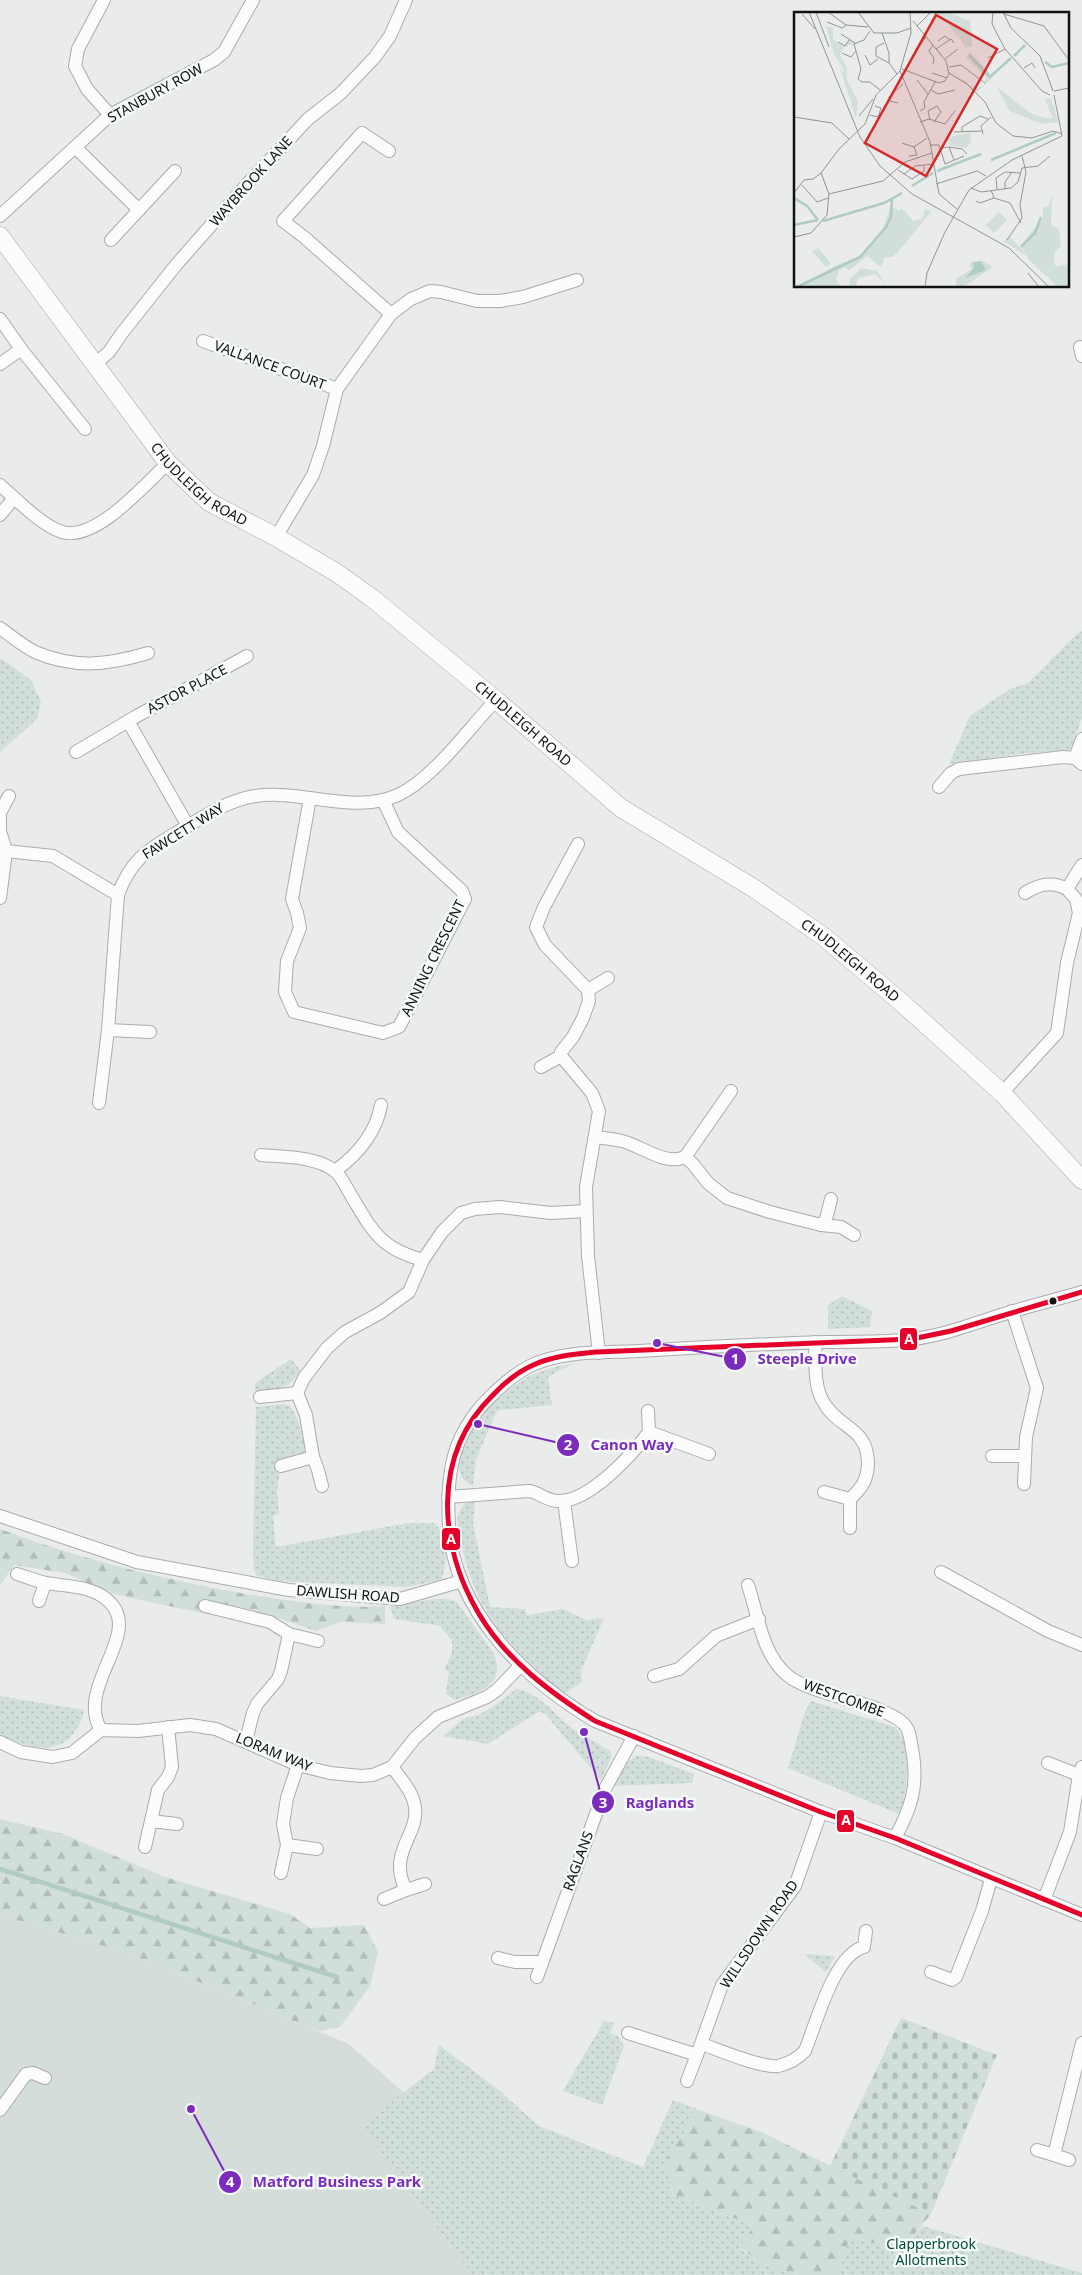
<svg xmlns="http://www.w3.org/2000/svg" width="1082" height="2275" viewBox="0 0 1082 2275" font-family="'Noto Sans',sans-serif">
	<defs>
		<pattern id="green-dots" width="8" height="8" patternUnits="userSpaceOnUse" patternTransform="scale(1.25)"><rect width="8" height="8" fill="#d1ded9"/><path d="M2 2h.1M6 6h.1" fill="none" stroke="#b2bdb9" stroke-width="1.8" stroke-linecap="round"/></pattern>
		<pattern id="forest-firs" width="22" height="20" patternUnits="userSpaceOnUse" patternTransform="scale(1.25)"><rect width="22" height="20" fill="#d1ded9"/><path d="M5 1l3.5 6h-7zM16 11l3.5 6h-7z" fill="#b2bdb9"/></pattern>
		<pattern id="cemetery-stones" width="16" height="16" patternUnits="userSpaceOnUse" patternTransform="scale(1.25)"><rect width="16" height="16" fill="#d1ded9"/><path d="M2 7V4a2 2 0 0 1 4 0v3zM10 15v-3a2 2 0 0 1 4 0v3z" fill="#b2bdb9"/></pattern>
	</defs>
	<rect width="100%" height="100%" fill="#e9eceb"/>
	<!-- built -->
	<path fill="#d4ddda" d="M0 1915 130 1954 349 2044 404 2093 362 2126 472 2275H0Z"/>
	<!-- green -->
	<g fill="url(#green-dots)">
		<path d="M1082 631V718L1070 750 1027 753 949 764 970 716 1010 689 1028 683 1078 633Z"/>
		<path d="M0 658 31 680 41 702 37 719 0 752Z"/>
		<path d="M842 1296 872 1311 870 1327 828 1329V1305Z"/>
		<path d="M291 1359 301 1371C286 1391 278 1389 255 1394V1383Z"/>
		<path d="M574 1363 548 1377 552 1405 499 1410 496 1413 476 1459 473 1486C467 1483 462 1479 460 1472 455 1456 478 1418 489 1407 500 1396 513 1386 526 1378 541 1370 558 1366 574 1363Z"/>
		<path d="M284 1404 290 1406C299 1420 306 1439 304 1456L281 1462 277 1492 279 1514 273 1516 276 1547 408 1523H434C449 1536 448 1563 441 1580L405 1587 278 1581 256 1575 254 1570 253 1551 256 1407Z"/>
		<path d="M475 1502 473 1523 490 1607 525 1609 527 1615 563 1609 586 1620 604 1618 581 1671 582 1682 564 1694C510 1649 475 1614 461 1541 458 1526 453 1514 466 1503Z"/>
		<path d="M435 1599H449L457 1602 494 1654C506 1685 480 1693 455 1700L446 1694 449 1672 444 1669 452 1654V1641L440 1626 394 1619 390 1606Z"/>
		<path d="M516 1689C541 1692 556 1718 576 1731 587 1738 599 1744 610 1751L612 1756 601 1780 546 1715 540 1711 488 1744 443 1736 463 1719 480 1714 496 1705Z"/>
		<path d="M0 1696 84 1710C82 1721 79 1726 72 1735 53 1758 24 1744 0 1736Z"/>
		<path d="M811 1701 895 1727C914 1746 906 1791 901 1815L788 1768 805 1712Z"/>
		<path d="M636 1756H646L694 1774 692 1783 613 1786 626 1763Z"/>
		<path d="M804 1954 835 1956 826 1972Z"/>
		<path d="M604 2021 614 2023 610 2033 618 2036 624 2046 602 2105 563 2091Z"/>
		<path d="M439 2045 500 2091 539 2126 643 2167 673 2100 694 2108 683 2136 671 2149 666 2159 672 2194 755 2227 739 2248 761 2263 797 2275H472L361 2125 434 2069Z"/>
		<path d="M923 2226 1082 2273V2275H838L850 2237 902 2248Z"/>
	</g>
	<!-- forest -->
	<g fill="url(#forest-firs)">
		<path d="M0 1529C79 1559 162 1579 246 1594 292 1601 339 1609 385 1606V1624L340 1622 316 1631 255 1610 211 1602 201 1613 113 1594 65 1573 14 1565 0 1585Z"/>
		<path d="M0 1819 63 1834 165 1877 290 1914 310 1928 364 1925 378 1952 370 1986 340 2027 318 2031 130 1954 0 1915Z"/>
		<path d="M694 2108 761 2132 931 2214 902 2249 850 2237 838 2275H797L761 2263 739 2247 754 2226 672 2194 666 2159 671 2149 683 2136Z"/>
	</g>
	<!-- cemetery -->
	<path fill="url(#cemetery-stones)" d="M901 2018 997 2055 931 2214 830 2166Z"/>
	<g fill="none" stroke-linecap="round" stroke-linejoin="round">
		<!-- stream -->
		<path stroke="#b0cbc1" stroke-width="4.5" d="M0 1869 337 1977"/>
		<!-- street casing -->
		<g stroke="#aaacac" stroke-width="14">
			<g id="street">
				<path d="M104 0 78 49 75 66 87 89 110 115"/>
				<path d="M75 147 139 210"/>
				<path d="M389 151 362 133 283 221 304 237 391 314"/>
				<path d="M0 216 110 115 214 60 224 52 253 0"/>
				<path d="M111 240 175 171"/>
				<path d="M0 319 21 349 85 429"/>
				<path d="M203 341 337 389"/>
				<path d="M1080 347 1082 356"/>
				<path d="M0 364 21 349"/>
				<path d="M95 364 109 352 122 333 176 265 250 181 308 119 341 93 375 57 390 36 406 0"/>
				<path d="M0 485C16 499 42 526 62 532 96 542 145 484 168 463"/>
				<path d="M0 515 14 498"/>
				<path d="M276 537 313 475 323 446 337 389 391 314 411 299 430 291 441 292 477 301H500L523 297 577 280"/>
				<path d="M0 628C11 636 23 646 35 652 75 669 108 665 148 653"/>
				<path d="M128 721 188 826"/>
				<path d="M76 752 135 717 247 656"/>
				<path d="M1075 758 1082 739"/>
				<path d="M939 787 951 773 959 769 1063 757 1075 758 1082 764"/>
				<path d="M310 798 292 899 297 913 300 928 287 961 285 992 294 1012 383 1033 399 1027 465 899 462 891 398 832 383 800"/>
				<path d="M578 844 544 907 536 927 545 945 588 990 589 1001 583 1018 573 1037 561 1052V1056L592 1093 599 1111 586 1187 588 1256 599 1353"/>
				<path d="M6 851 53 856 118 895"/>
				<path d="M1025 893C1039 884 1052 881 1067 889"/>
				<path d="M0 898 6 851 0 831V813L9 796"/>
				<path d="M588 990 608 978"/>
				<path d="M108 1030 150 1032"/>
				<path d="M541 1067 561 1056"/>
				<path d="M1002 1093 1057 1033 1067 963 1079 913 1076 899 1067 889 1082 865"/>
				<path d="M99 1103 108 1030 118 895C130 861 146 851 176 833 202 818 225 801 255 796 302 789 353 815 398 795 433 779 469 728 496 700"/>
				<path d="M595 1137C604 1138 613 1139 622 1141 642 1146 665 1166 685 1157L731 1091"/>
				<path d="M261 1155C284 1157 316 1156 335 1171 342 1177 347 1189 352 1197 373 1232 381 1249 423 1260"/>
				<path d="M685 1157 693 1164 708 1183 727 1198 770 1212 821 1225 841 1227 854 1235"/>
				<path d="M335 1171C357 1155 376 1133 381 1105"/>
				<path d="M821 1225 826 1219 831 1199"/>
				<path d="M1082 1292C1059 1299 1036 1304 1014 1311 979 1321 948 1335 912 1339 883 1343 855 1341 826 1342 764 1344 701 1347 639 1351 603 1353 563 1350 530 1366 514 1374 502 1385 490 1397 451 1435 446 1475 449 1527 455 1613 526 1680 595 1721L821 1812 895 1838 1082 1915"/>
				<path d="M1012 1311 1037 1388 1026 1437 1024 1484"/>
				<path d="M815 1342C816 1362 813 1386 824 1403 838 1428 867 1427 868 1462 868 1479 862 1488 850 1499V1528"/>
				<path d="M297 1393 306 1415 313 1457 318 1470 322 1486"/>
				<path d="M260 1397 297 1393 304 1378 327 1348 345 1332 380 1313 409 1292 423 1260 442 1232 461 1213 475 1209 500 1207 551 1213 586 1211"/>
				<path d="M648 1411 649 1432"/>
				<path d="M992 1456H1024"/>
				<path d="M281 1466 313 1457"/>
				<path d="M824 1492 850 1499"/>
				<path d="M448 1497 529 1491C539 1492 546 1501 558 1501 588 1503 632 1455 649 1432L709 1454"/>
				<path d="M564 1501 572 1561"/>
				<path d="M0 1516 137 1562 289 1590 400 1599 462 1581"/>
				<path d="M941 1572 1048 1631 1082 1645"/>
				<path d="M17 1574C27 1577 36 1581 46 1583 64 1586 87 1586 102 1596 152 1628 73 1684 101 1730"/>
				<path d="M748 1585C758 1615 762 1654 787 1675 811 1696 893 1704 907 1728 911 1736 911 1746 913 1754 918 1788 911 1808 895 1838"/>
				<path d="M39 1601 45 1583"/>
				<path d="M205 1606 270 1622 289 1634 281 1671 278 1679 257 1704 253 1713 246 1741"/>
				<path d="M289 1634 318 1641"/>
				<path d="M654 1676 679 1669 716 1636 759 1619"/>
				<path d="M0 1742 21 1752 53 1757 72 1753 101 1730 138 1731 190 1725 216 1729 298 1765 330 1773 361 1776 373 1775 392 1767 415 1738 438 1717 487 1697 497 1690 520 1666"/>
				<path d="M1048 1763 1079 1775"/>
				<path d="M151 1821 177 1824"/>
				<path d="M287 1845 317 1849"/>
				<path d="M145 1847 158 1790 168 1777 172 1767 168 1727"/>
				<path d="M281 1873 287 1845 283 1824 287 1798 298 1765"/>
				<path d="M406 1890 425 1884"/>
				<path d="M384 1899 406 1890C387 1852 419 1836 415 1807 413 1792 401 1779 392 1767"/>
				<path d="M1044 1900 1070 1832 1079 1775 1082 1767"/>
				<path d="M498 1958 515 1962H542"/>
				<path d="M931 1972 952 1980 956 1977 982 1911 991 1879"/>
				<path d="M537 1977 605 1789 634 1736"/>
				<path d="M628 2033 697 2055 722 1985 795 1886 821 1812"/>
				<path d="M702 2044C719 2050 761 2068 778 2066 788 2064 798 2058 805 2051 816 2024 834 1954 864 1947L866 1931"/>
				<path d="M687 2081 697 2055"/>
				<path d="M0 2110 26 2074 33 2073 45 2078"/>
				<path d="M1037 2150 1054 2155"/>
				<path d="M1069 2160 1054 2155 1082 2043"/>
			</g>
		</g>
		<!-- secondary casing -->
		<g stroke="#aaacac" stroke-width="19">
			<g id="secondary">
				<path id="s1" d="M0 236 168 463 209 502 276 537 337 573 372 598 496 700 621 808 755 889 824 937 901 1002 1002 1093 1082 1180"/>
			</g>
		</g>
		<!-- street -->
		<use href="#street" stroke="#fcfcfc" stroke-width="12"/>
		<!-- secondary -->
		<use href="#secondary" stroke="#fcfcfc" stroke-width="18"/>
		<!-- bus-1 casing -->
		<g stroke="#f6fbf9" stroke-width="9">
			<path id="bus-1" d="M1082 1292 951 1331 912 1339 597 1352C575 1354 552 1356 531 1366 516 1373 503 1384 492 1396 432 1455 438 1545 479 1614 506 1660 551 1693 595 1721L821 1812 895 1838 1082 1915"/>
		</g>
		<!-- bus-1 -->
		<use href="#bus-1" stroke="#e4002b" stroke-width="5"/>
	</g>
	<!-- markers -->
	<circle fill="#101211" stroke="#f6fbf9" stroke-width="2" cx="1053" cy="1301" r="4.5"/>
	<g text-anchor="middle" stroke-width="5" stroke-linejoin="round" paint-order="stroke">
		<!-- street labels -->
		<g font-size="14" fill="#101211" stroke="#f6fbf9">
			<text transform="translate(155 93) rotate(-29)" y="5">STANBURY ROW</text>
			<text transform="translate(251 181) rotate(-48)" y="5">WAYBROOK LANE</text>
			<text transform="translate(270 365) rotate(20)" y="5">VALLANCE COURT</text>
			<text dy="5" stroke="none"><textPath href="#s1" startOffset="320">CHUDLEIGH ROAD</textPath></text>
			<text transform="translate(187 689) rotate(-28)" y="5">ASTOR PLACE</text>
			<text dy="5" stroke="none"><textPath href="#s1" startOffset="725">CHUDLEIGH ROAD</textPath></text>
			<text transform="translate(183 831) rotate(-32)" y="5">FAWCETT WAY</text>
			<text transform="translate(433 958) rotate(-64)" y="5">ANNING CRESCENT</text>
			<text dy="5" stroke="none"><textPath href="#s1" startOffset="1130">CHUDLEIGH ROAD</textPath></text>
			<text transform="translate(348 1594) rotate(4)" y="5">DAWLISH ROAD</text>
			<text transform="translate(844 1698) rotate(20)" y="5">WESTCOMBE</text>
			<text transform="translate(274 1752) rotate(22)" y="5">LORAM WAY</text>
			<text transform="translate(578 1861) rotate(-70)" y="5">RAGLANS</text>
			<text transform="translate(759 1934) rotate(-56)" y="5">WILLSDOWN ROAD</text>
		</g>
		<!-- park labels -->
		<g font-size="14" fill="#014e3b" stroke="#f6fbf9">
			<text x="931" y="2249">Clapperbrook<tspan x="931" dy="16">Allotments</tspan></text>
		</g>
	</g>
	<!-- overview -->
	<g transform="translate(794 12)">
		<rect width="275" height="275" fill="#e9eceb"/>
		<path d="M139 0H153L176 9 178 34 171 36 164 23 160 25 162 22 154 12ZM32 14 39 16V27L47 33 51 35 55 28 60 31 59 34 56 32 48 37 46 43 53 56 51 60 40 42ZM176 121 177 131 171 136 155 133 152 125ZM258 182 257 213 265 217 267 234 261 239 260 250 262 255 275 252V275H264L234 247 227 233 249 206V196L255 194ZM25 236 37 252 32 255 18 239Z" fill="#d1ded9"/>
		<path d="M176 40 199 65 182 81 161 62 180 76 189 74 192 66 172 45ZM46 56 49 60 53 56V68L64 89 62 106ZM202 74 236 101 250 106H259L251 88 257 86 264 110 248 112 216 99ZM97 193 105 199 108 196 119 209 128 207 131 197 137 200 103 241 98 245H91L87 255 73 244 55 259 51 255 45 258 42 267 47 275 6 274 40 254 63 246 73 237 89 217ZM216 225 231 240 237 236 238 231 247 227 231 243 209 229ZM179 249H189L199 255 169 275H162V267L177 257 175 253ZM187 249 192 258 171 266 180 256 178 252ZM67 256 83 259 93 275 82 262 64 266 62 275H56L55 268Z" fill="#d1ded9" fill-rule="evenodd"/>
		<path d="M205 200 213 208 200 221 192 213Z" fill="#d1ded9"/>
		<path d="M187 249 192 258 171 266 180 256 178 251Z" fill="#b0cbc1"/>
		<path fill="none" stroke="#b0cbc1" stroke-width="2.5" d="M175 43 196 65 217 46M220 44 231 33M251 50 258 55 275 51M197 148 262 121M143 159 187 142M118 174 139 161M0 186 13 194 24 208M29 209 90 191 108 181M0 213 24 208M227 235 241 221 247 205M3 275 66 245 92 215 97 205 98 186"/>
		<path fill="none" stroke="#929594" stroke-width="1" d="M15 0 66 125 86 154 118 182 215 236 255 275M22 0 35 35M34 0 52 13 74 15M64 0 80 21H103L117 16M199 0 198 12 211 37 248 79 256 83M209 0 217 16 246 44 259 79M8 2 21 17M210 2 250 14 275 48M33 10 48 16 52 13M123 14 137 0M76 19 70 28 60 32 67 57 64 67 68 70H76L86 78M88 21 95 41V51M47 22 61 31M144 29 151 24 156 28M44 30 51 34 55 28M90 31 82 35V44L95 51 103 62M139 33 135 39 140 46 139 52M142 37 157 27 160 31M48 41 57 45 62 39M71 43 76 53 84 47M119 43 132 25M194 46 211 37M151 47 164 37M155 55 167 53 191 71M230 56 238 51 241 56M108 57 145 71 151 69 155 62 152 49 119 9M106 59 136 130 145 182 163 197M138 61 153 66M155 61 173 72 191 90 202 111 219 124 238 126 259 119 268 122M123 68 134 82M137 78 144 82 161 78M260 79 275 76M260 83 268 124M104 91 96 89 95 85 109 72M126 99 131 96 130 90 141 70M76 103 84 105 87 96 81 94M65 104 79 87M0 105 38 111 55 127M136 108 134 99 143 94 147 100 140 110M126 110 135 107 151 112 161 99M160 120 188 119M168 120V115L186 104 194 107M189 122 187 114 197 105M108 131 120 135 133 126M137 133H145L151 152M155 135 168 137 173 142M147 136 155 135 160 148M115 144 123 143 120 135M151 152 170 144M104 158 118 167 130 159V154M110 162 121 154 140 152M142 172 183 159 192 164M8 173 23 190 34 186M177 176 187 180 217 176 224 170 228 156 244 154 256 144M203 177 202 166 211 160 226 161M211 177V170L218 160M197 178 200 186 216 191 227 211M0 181 10 168 19 167 27 161 45 137 71 112 82 83 106 59 117 21 116 0M35 182 89 169 111 150 138 141M182 189 186 191 200 186M0 225 17 221 33 203 35 182 27 161M213 228 228 206 226 193 232 160 228 144M234 261 245 275M131 275 133 261 151 220 175 178 218 148 268 124"/>
		<path fill="#d62828" fill-opacity="0.15" stroke="#d62828" stroke-width="2.5" d="M142 3 203 37 132 164 71 131Z"/>
		<rect width="275" height="275" fill="none" stroke="#101211" stroke-width="2.5"/>
	</g>
	<!-- callouts -->
	<path fill="none" stroke="#7b2cbf" stroke-width="2" d="M657 1343L735 1359M478 1424L568 1445M584 1732L603 1802M191 2109L230 2182"/>
	<g fill="#7b2cbf" stroke="#f6fbf9" stroke-width="2">
		<circle cx="657" cy="1343" r="5"/>
		<circle cx="478" cy="1424" r="5"/>
		<circle cx="584" cy="1732" r="5"/>
		<circle cx="191" cy="2109" r="5"/>
		<circle cx="735" cy="1359" r="12"/>
		<circle cx="568" cy="1445" r="12"/>
		<circle cx="603" cy="1802" r="12"/>
		<circle cx="230" cy="2182" r="12"/>
	</g>
	<g font-size="15" text-anchor="middle" font-weight="bold" fill="#fff">
		<text x="735" y="1364">1</text>
		<text x="568" y="1450">2</text>
		<text x="603" y="1808">3</text>
		<text x="230" y="2187">4</text>
	</g>
	<g font-size="15" text-anchor="middle" font-weight="bold" fill="#7b2cbf" stroke="#f6fbf9" stroke-width="5" stroke-linejoin="round" paint-order="stroke">
		<text x="807" y="1364">Steeple Drive</text>
		<text x="632" y="1450">Canon Way</text>
		<text x="660" y="1808">Raglands</text>
		<text x="337" y="2187">Matford Business Park</text>
	</g>
	<g stroke="#f6fbf9" stroke-width="2">
		<rect x="899" y="1327" width="19" height="24" rx="5" fill="#e4002b"/>
		<rect x="441" y="1527" width="20" height="24" rx="5" fill="#e4002b"/>
		<rect x="836" y="1809" width="19" height="24" rx="5" fill="#e4002b"/>
	</g>
	<g font-size="14" text-anchor="middle" font-weight="bold" fill="#fff">
		<text x="909" y="1344">A</text>
		<text x="451" y="1544">A</text>
		<text x="846" y="1825">A</text>
	</g>
</svg>
